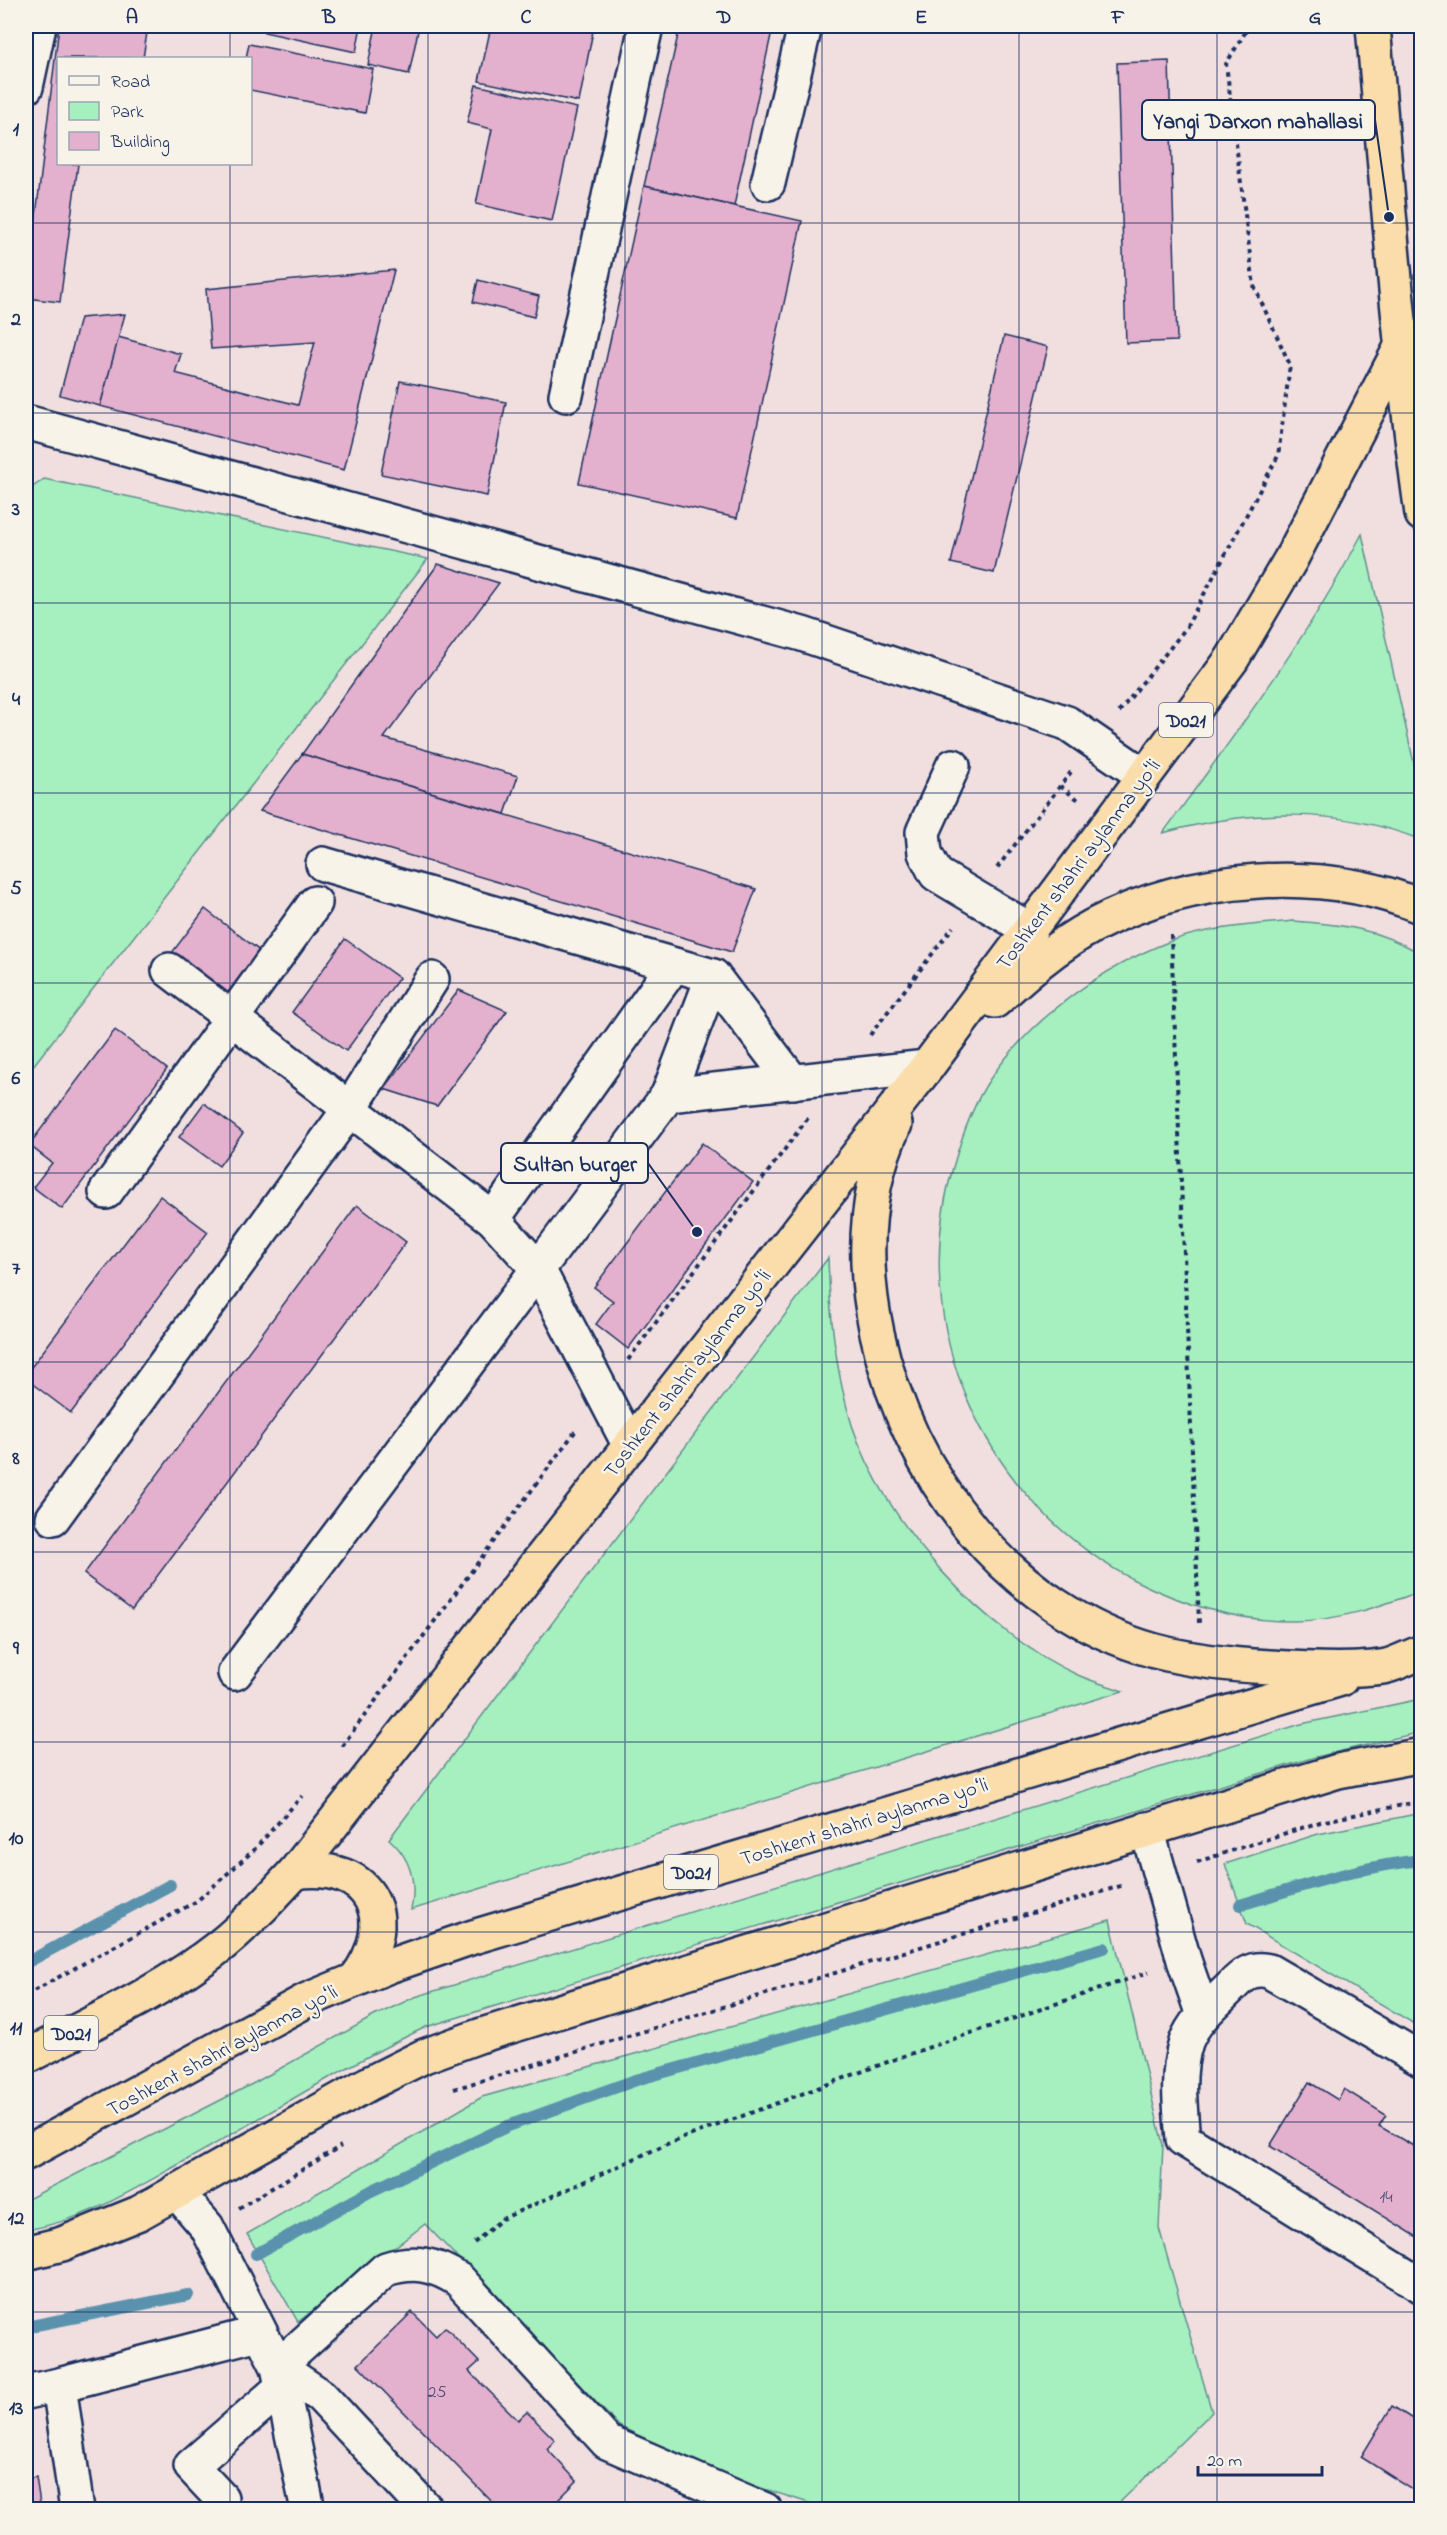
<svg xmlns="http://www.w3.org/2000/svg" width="1447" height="2535" viewBox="0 0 1447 2535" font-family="'Indie Flower',sans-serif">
	<rect width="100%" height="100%" fill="#f1dfe0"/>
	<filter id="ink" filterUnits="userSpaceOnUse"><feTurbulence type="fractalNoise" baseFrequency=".0167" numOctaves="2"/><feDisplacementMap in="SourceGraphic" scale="12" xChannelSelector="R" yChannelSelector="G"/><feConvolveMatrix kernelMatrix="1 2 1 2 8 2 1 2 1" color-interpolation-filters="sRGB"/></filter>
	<g filter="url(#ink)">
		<!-- green -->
		<g fill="#a6f0bf" stroke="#60908e" stroke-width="1.5">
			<path d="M44 479 428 559 26 1075V492Z"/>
			<path d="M1362 534 1421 794V840C1339 807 1248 809 1163 833 1234 736 1306 640 1362 534Z"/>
			<path d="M1294 921C1345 925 1375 928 1422 954L1421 1591C1381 1606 1339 1621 1295 1621 1239 1622 1184 1605 1134 1580 985 1502 904 1327 954 1164 962 1136 973 1104 990 1079 1032 1018 1102 967 1171 941 1209 927 1253 925 1294 921Z"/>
			<path d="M828 1258C830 1315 835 1371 852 1425 885 1524 984 1634 1080 1676 1094 1682 1109 1686 1123 1691L411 1910C417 1882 411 1858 389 1839Z"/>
			<path d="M1421 1699V1732L1312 1758 426 2027C342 2067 264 2117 183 2162 131 2191 86 2220 26 2230V2200L256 2082 374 2016 415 1997 1301 1724Z"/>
			<path d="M1421 1813H1422L1421 2028 1247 1924 1225 1864 1318 1834Z"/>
			<path d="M1110 1920 1163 2145 1159 2228 1212 2412 1113 2509H818L812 2504 720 2475 619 2426 425 2224 298 2322 247 2234 482 2097Z"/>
		</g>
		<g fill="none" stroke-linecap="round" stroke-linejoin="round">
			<!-- stream -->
			<g stroke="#5a92ad" stroke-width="12">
				<path d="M1240 1905C1300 1887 1359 1866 1422 1860"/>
				<path d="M26 1963 170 1885"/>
				<path d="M256 2254 371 2191 508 2126 636 2080 1104 1948"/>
				<path d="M26 2327 188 2295"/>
			</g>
		</g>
		<!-- building -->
		<g fill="#e3b0cd" stroke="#1b2f5e" stroke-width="1.5">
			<path d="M59 26H148L143 58H58V164H78L60 302 26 298Z"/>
			<path d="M265 26H361L356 52 264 32Z"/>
			<path d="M376 26H419L409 74 368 65Z"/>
			<path d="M491 26H594L579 102 479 81Z"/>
			<path d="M680 26H773L734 206 644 186Z"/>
			<path d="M249 44 373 69 365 113 250 90V58H246Z"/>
			<path d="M1169 61 1177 341 1126 343 1117 63Z"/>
			<path d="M476 85 577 108 552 221 476 204 492 129 467 123Z"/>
			<path d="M644 186 802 221 737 518 579 483Z"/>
			<path d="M394 270 344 470 100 406 118 337 181 354 175 373 298 405 315 342 211 349 206 289Z"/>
			<path d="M478 280 539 296 534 317 473 302Z"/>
			<path d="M125 314 100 406 60 395 80 318Z"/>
			<path d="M1004 336 1048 347 994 573 951 563Z"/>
			<path d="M400 381 506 402 487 496 381 474Z"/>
			<path d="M438 564 499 583 384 738 518 776 505 814 302 754Z"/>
			<path d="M302 754 756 889 732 952 260 811Z"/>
			<path d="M205 909 261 952 227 997 171 954Z"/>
			<path d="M345 939 399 978 346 1051 292 1012Z"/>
			<path d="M459 990 507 1011 437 1106 384 1089Z"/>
			<path d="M115 1030 167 1069 62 1209 33 1187 52 1163 29 1145Z"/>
			<path d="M204 1103 243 1133 219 1166 179 1137Z"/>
			<path d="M702 1143 753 1182 628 1349 596 1324 613 1301 594 1287Z"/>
			<path d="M160 1196 208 1232 71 1413 26 1379V1374Z"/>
			<path d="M357 1205 406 1242 132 1610 84 1574Z"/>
			<path d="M1309 2082 1338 2100 1344 2089 1386 2115 1379 2126 1422 2151V2240L1270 2146Z"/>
			<path d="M412 2312 436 2336 445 2327 479 2362 469 2371 518 2420 527 2412 555 2440 547 2449 577 2481 548 2510H500L358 2365Z"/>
			<path d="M1392 2406 1422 2425V2496L1361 2457Z"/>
			<path d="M36 2477 41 2510H26V2479Z"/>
		</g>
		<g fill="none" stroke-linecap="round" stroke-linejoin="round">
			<!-- minor casing -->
			<g stroke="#1b2f5e" stroke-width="38">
				<g id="minor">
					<path d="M26 87 39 26"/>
					<path d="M768 183 805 26"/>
					<path d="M566 395 646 26"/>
					<path d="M26 422 802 634 1067 723 1143 775"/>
					<path d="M953 766 923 832 925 853 936 874 1030 930"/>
					<path d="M323 864 713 976 668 1095"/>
					<path d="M169 970 493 1219 538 1269 235 1673"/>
					<path d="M713 976 793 1082"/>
					<path d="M106 1192 315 903"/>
					<path d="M493 1219 674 965"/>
					<path d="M630 1446 538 1269 668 1095 927 1067"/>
					<path d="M53 1518 349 1110 432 979"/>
					<path d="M1147 1829 1184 1960 1203 2015"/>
					<path d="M1422 2060 1269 1971C1249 1966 1240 1978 1227 1991 1212 2006 1193 2022 1186 2042 1176 2073 1180 2107 1183 2139L1422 2286"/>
					<path d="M176 2191 207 2227 278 2367 308 2510"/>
					<path d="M59 2385 77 2510"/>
					<path d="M26 2392 59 2385 259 2333"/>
					<path d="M221 2498 191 2466 281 2388"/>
					<path d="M427 2510 321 2396 278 2367 386 2269C414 2260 434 2264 459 2280L607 2442 765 2510"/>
				</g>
			</g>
			<!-- highway casing -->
			<g stroke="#1b2f5e" stroke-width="38">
				<g id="highway">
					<path d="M1373 26C1387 188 1399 352 1422 514"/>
					<path d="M995 1001C1025 973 1056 946 1093 926 1190 875 1320 864 1422 907"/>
					<path d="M895 1124C864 1190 862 1263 877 1333 908 1477 1009 1610 1155 1651 1193 1661 1232 1665 1270 1667 1302 1669 1357 1672 1387 1666 1398 1663 1411 1656 1422 1652"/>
					<path d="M295 1872C372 1860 401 1921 355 1980"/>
					<path d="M26 2057C91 2023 162 1992 220 1946 247 1924 271 1898 295 1872L927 1067 1232 659 1291 559 1402 345"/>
					<path d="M26 2153 307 2000 389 1966 473 1937 1341 1679"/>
					<path d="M26 2253 62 2244 139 2213 368 2084 424 2056 479 2036 1338 1771 1422 1755"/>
				</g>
			</g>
			<!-- path -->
			<g stroke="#1b2f5e" stroke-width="4" stroke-dasharray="4.5 4.5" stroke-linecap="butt">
				<path d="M1119 712 1186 628 1278 456 1290 365 1254 286 1226 64 1249 26"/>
				<path d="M1060 786 1080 801"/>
				<path d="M997 868 1071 772"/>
				<path d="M1171 935 1199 1623"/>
				<path d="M870 1035 953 927"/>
				<path d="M628 1360 808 1118"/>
				<path d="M342 1746 577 1429"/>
				<path d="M1197 1862 1320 1822 1422 1801"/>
				<path d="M26 1995 197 1901 254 1850 302 1796"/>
				<path d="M454 2089 1124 1885"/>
				<path d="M239 2208 341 2146"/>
				<path d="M474 2243 502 2219 667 2144 901 2057 1149 1972"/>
			</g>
			<!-- minor -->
			<use href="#minor" stroke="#f7f3e8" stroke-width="33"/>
			<!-- highway -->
			<use href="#highway" stroke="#faddab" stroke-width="33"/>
		</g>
	</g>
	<!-- grid -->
	<path fill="none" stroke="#1b2f5e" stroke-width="1.5" stroke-opacity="0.55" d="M230 26V58M428 26V2510M625 26V2510M822 26V2510M1019 26V2510M1217 26V2510M230 164V2510M26 223H1422M26 413H1422M26 603H1422M26 793H1422M26 983H1422M26 1173H1422M26 1362H1422M26 1552H1422M26 1742H1422M26 1932H1422M26 2122H1422M26 2312H1422"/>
	<g text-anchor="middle" stroke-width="5" stroke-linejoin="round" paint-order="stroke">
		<!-- number labels -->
		<g font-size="18" fill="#4d4f7a">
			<text x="1386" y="2202">14</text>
			<text x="437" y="2397">25</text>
		</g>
		<!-- shield labels -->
		<g fill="#f7f3e8" stroke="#5d6a87" stroke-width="1.5">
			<rect x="1159" y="703" width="54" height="34" rx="4.5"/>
			<rect x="664" y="1855" width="54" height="34" rx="4.5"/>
			<rect x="44" y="2016" width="54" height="34" rx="4.5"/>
		</g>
		<g font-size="20" font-weight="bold" fill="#1b2f5e">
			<text x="1186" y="727">D021</text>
			<text x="691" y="1879">D021</text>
			<text x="71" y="2040">D021</text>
		</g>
		<!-- street labels -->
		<g font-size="21" fill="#1b2f5e" stroke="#f7f3e8">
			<text transform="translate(1078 864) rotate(-53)" y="7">Toshkent shahri aylanma yoʻli</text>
			<text transform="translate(687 1373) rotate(-52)" y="7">Toshkent shahri aylanma yoʻli</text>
			<text transform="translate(864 1821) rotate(-17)" y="7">Toshkent shahri aylanma yoʻli</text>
			<text transform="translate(222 2050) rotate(-28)" y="7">Toshkent shahri aylanma yoʻli</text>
		</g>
	</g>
	<!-- callouts -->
	<path fill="none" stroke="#1b2f5e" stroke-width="2" d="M1389 217L1375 120M697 1232L648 1163"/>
	<g fill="#1b2f5e" stroke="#f7f3e8" stroke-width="2">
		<circle cx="1389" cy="217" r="6"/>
		<circle cx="697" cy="1232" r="6"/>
	</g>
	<g fill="#f7f3e8" stroke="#1b2f5e" stroke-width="2">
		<rect x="1142" y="100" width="233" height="40" rx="6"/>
		<rect x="501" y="1143" width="147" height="40" rx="6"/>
	</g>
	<g font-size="22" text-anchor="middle" font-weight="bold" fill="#1b2f5e">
		<text x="1258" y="128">Yangi Darxon mahallasi</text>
		<text x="575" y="1171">Sultan burger</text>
	</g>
	<!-- margin -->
	<rect width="1447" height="2535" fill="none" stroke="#f7f3e8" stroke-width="66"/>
	<!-- legend -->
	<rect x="57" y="57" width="195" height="108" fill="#f7f3e8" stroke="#9fa5b1" stroke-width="1.5"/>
	<rect x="69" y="76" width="30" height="9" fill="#f7f3e8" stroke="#9fa5b1" stroke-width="1.5"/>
	<text x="111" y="87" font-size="18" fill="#1b2f5e">Road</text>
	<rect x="69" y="102" width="30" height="18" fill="#a6f0bf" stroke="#9fa5b1" stroke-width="1.5"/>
	<text x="111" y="117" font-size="18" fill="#1b2f5e">Park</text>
	<rect x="69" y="132" width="30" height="18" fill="#e3b0cd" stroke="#9fa5b1" stroke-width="1.5"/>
	<text x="111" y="147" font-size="18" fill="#1b2f5e">Building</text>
	<!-- scale -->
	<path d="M1198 2466v9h124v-9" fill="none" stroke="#1b2f5e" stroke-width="3"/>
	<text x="1207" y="2466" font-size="18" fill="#1b2f5e" stroke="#f7f3e8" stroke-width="4.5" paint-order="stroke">20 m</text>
	<rect x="33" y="33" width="1381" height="2469" fill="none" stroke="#1b2f5e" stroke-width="2"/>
	<g font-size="20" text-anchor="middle" font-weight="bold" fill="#1b2f5e">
		<text x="132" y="23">A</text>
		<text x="329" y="23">B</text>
		<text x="526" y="23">C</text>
		<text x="724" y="23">D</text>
		<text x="921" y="23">E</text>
		<text x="1118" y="23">F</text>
		<text x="1315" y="23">G</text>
		<text x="16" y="135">1</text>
		<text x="16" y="325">2</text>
		<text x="16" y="515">3</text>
		<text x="16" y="705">4</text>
		<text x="16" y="894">5</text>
		<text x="16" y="1084">6</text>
		<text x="16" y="1274">7</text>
		<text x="16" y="1464">8</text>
		<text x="16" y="1654">9</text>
		<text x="16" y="1844">10</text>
		<text x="16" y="2034">11</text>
		<text x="16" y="2224">12</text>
		<text x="16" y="2414">13</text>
	</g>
</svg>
